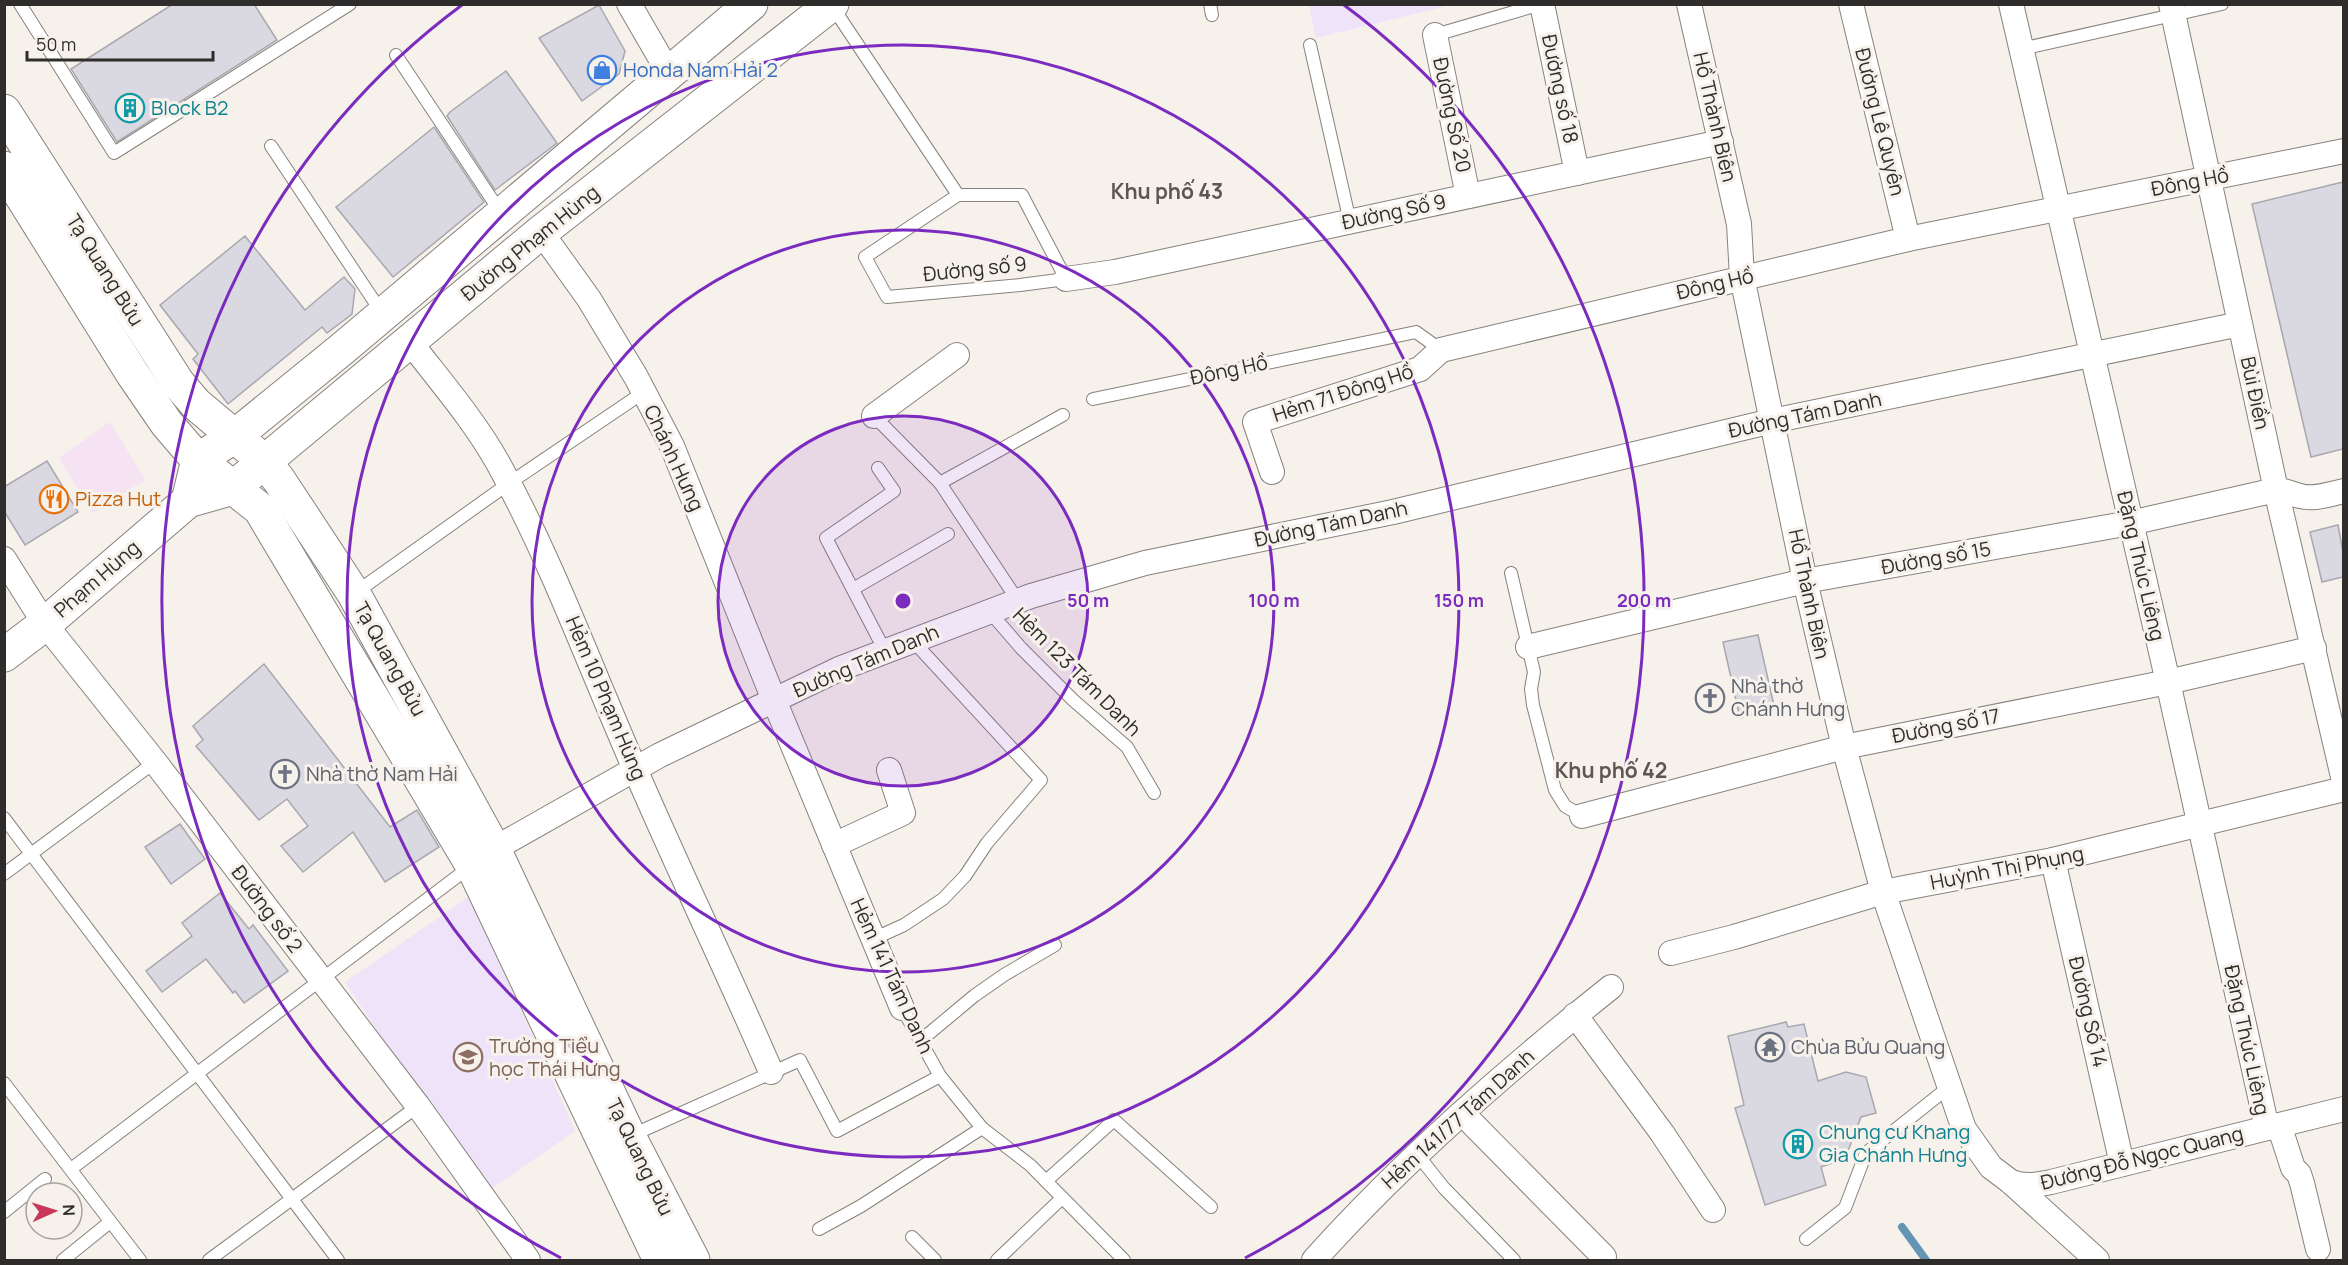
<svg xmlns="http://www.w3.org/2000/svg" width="2348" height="1265" viewBox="0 0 2348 1265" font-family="Manrope,sans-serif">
	<rect width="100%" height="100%" fill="#f7f1eb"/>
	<!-- industrial -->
	<path fill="#f5e2f2" d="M110 422 145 480 93 513 59 458Z"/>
	<!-- education -->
	<g fill="#eee3f8">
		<path d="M1309 5V4L1451 5 1316 38Z"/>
		<path d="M470 896 575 1131 484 1194 345 982Z"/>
	</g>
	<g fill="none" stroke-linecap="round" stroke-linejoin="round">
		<!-- stream -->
		<path stroke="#6695b4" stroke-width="8" d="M1902 1227 1926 1260"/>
	</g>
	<!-- building -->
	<g fill="#dad8e0" stroke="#a9a7af" stroke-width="1.5">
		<path d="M173 4H254L277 40 117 142 71 69Z"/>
		<path d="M599 5 625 51 619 74 582 101 539 38Z"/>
		<path d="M506 71 557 143 495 190 447 116 450 112Z"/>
		<path d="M434 127 484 202 393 277 336 207Z"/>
		<path d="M2343 182V449L2311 457 2252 204Z"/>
		<path d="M245 236 305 310 344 277 355 289 352 314 327 333 322 327 228 404 193 359 198 354 160 305Z"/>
		<path d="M47 461 78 512 25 545 4 511V487Z"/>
		<path d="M2338 525 2343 552V577L2322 582 2310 532Z"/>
		<path d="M1758 635 1775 710 1740 718 1723 642Z"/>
		<path d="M264 664 390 827 417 810 439 847 385 882 353 832 303 872 281 846 308 826 287 799 259 820 196 746 203 740 193 726Z"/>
		<path d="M180 824 205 859 171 884 145 847Z"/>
		<path d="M220 893 249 929 253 925 288 971 244 1003 235 991 233 993 206 959 162 992 146 971 192 936 182 923Z"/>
		<path d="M1786 1022 1788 1027 1804 1024 1818 1081 1846 1072 1866 1077 1876 1113 1861 1117 1845 1159 1821 1167 1826 1185 1765 1205 1735 1108 1744 1105 1728 1036Z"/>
	</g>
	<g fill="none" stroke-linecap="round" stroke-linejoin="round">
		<!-- lane casing -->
		<g stroke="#87827c" stroke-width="14">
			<g id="lane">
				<path d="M20 4 114 153 350 4"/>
				<path d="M1210 4 1212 15"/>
				<path d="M832 6 958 195H1022L1066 279 1020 285 887 297 865 257 958 195"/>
				<path d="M1435 35 1541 4"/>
				<path d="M1310 45 1350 222"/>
				<path d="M2021 49 2222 4"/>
				<path d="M396 55 501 213"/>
				<path d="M271 146 382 313"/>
				<path d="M1093 399 1416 332 1441 350"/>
				<path d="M874 416 940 483 1018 601"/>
				<path d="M878 468 894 491 826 538 885 651"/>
				<path d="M940 483 1063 415"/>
				<path d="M1511 573 1534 672 1531 689 1533 705 1555 790 1565 806 1582 816"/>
				<path d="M853 589 948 534"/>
				<path d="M355 593 508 484 644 392"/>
				<path d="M989 611 1021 648 1073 700 1127 747 1154 793"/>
				<path d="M4 818 338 1260"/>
				<path d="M4 874 155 762"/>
				<path d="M873 939 904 925 943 899 965 876 987 843 1041 780 913 641"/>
				<path d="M902 1008 940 1076 982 1128 1030 1165 1124 1260"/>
				<path d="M920 1041 974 996 1004 975 1055 945"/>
				<path d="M4 1083 140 1260"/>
				<path d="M630 1136 800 1060 837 1131 940 1076"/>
				<path d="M1417 1154 1444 1188 1514 1260"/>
				<path d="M71 1169 471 866"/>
				<path d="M1046 1181 1114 1120 1211 1207"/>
				<path d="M4 1212 45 1179"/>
				<path d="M819 1229 861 1206 982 1128"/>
				<path d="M912 1237 935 1260"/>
				<path d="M1806 1239 1845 1208 1866 1153 1949 1087"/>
				<path d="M63 1260 110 1222"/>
				<path d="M209 1260 418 1106"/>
				<path d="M997 1260 1062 1198"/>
			</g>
		</g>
		<!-- street casing -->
		<g stroke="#87827c" stroke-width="26">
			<g id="street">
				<path d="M629 4 669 73"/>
				<path d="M1542 4 1577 173"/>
				<path d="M1689 4 1739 224 1742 277 1805 581 1844 747 1883 892 1964 1129 1991 1167 2011 1182 2097 1260"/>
				<path d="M1851 4 1908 239"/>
				<path d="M2011 4 2168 682 2267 1128"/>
				<path d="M2171 4 2276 490 2344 781"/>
				<path d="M1435 35 1468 196"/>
				<path d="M541 232 589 299 636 377 672 446 774 700 902 1008"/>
				<path d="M1066 279 1115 272 1721 142"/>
				<path d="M410 342C440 381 474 420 498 463 552 561 590 667 635 769 679 871 727 970 771 1072"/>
				<path d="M874 416 957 355"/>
				<path d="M1272 472 1255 422 1420 369 1441 350 1908 239 2344 151"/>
				<path d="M4 559 45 624 155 762 418 1106 528 1260"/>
				<path d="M1528 647 1805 581 2130 523 2276 490C2286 490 2291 494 2300 496 2314 500 2330 494 2344 491"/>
				<path d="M1582 816 1844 747 2168 682 2314 648"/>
				<path d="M834 845 903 813 889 770"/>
				<path d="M481 858 494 849 660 755 839 669 1031 596 1145 563 1393 512 1772 421 2240 324"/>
				<path d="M2053 860 2122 1164"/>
				<path d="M1671 953 1734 937 1883 892 2053 860 2344 789"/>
				<path d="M1575 1015 1662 1133 1713 1210"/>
				<path d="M1462 1113 1604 1257"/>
				<path d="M2279 1125 2293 1168 2299 1174 2302 1183 2318 1249"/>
				<path d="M2011 1182C2025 1187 2036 1185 2051 1182L2344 1109"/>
				<path d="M1314 1260C1404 1160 1506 1071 1611 987"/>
			</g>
		</g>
		<!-- secondary casing -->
		<g stroke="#87827c" stroke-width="35">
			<g id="secondary">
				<path d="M4 111 178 383 196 404 264 461 279 480 354 594 494 849 629 1136 693 1260"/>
				<path d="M4 168 132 373 167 424 198 460 260 509 472 865 660 1260"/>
			</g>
		</g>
		<!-- primary casing -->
		<g stroke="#87827c" stroke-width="35">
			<g id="primary">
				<path d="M188 501 198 460 235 436 342 349 751 4"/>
				<path d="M4 655 45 624 188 501 233 488 541 232 832 4"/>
			</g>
		</g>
		<!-- lane -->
		<use href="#lane" stroke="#fff" stroke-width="12"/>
		<!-- street -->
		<use href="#street" stroke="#fff" stroke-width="24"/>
		<!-- secondary -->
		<use href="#secondary" stroke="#fff" stroke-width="33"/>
		<!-- primary -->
		<use href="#primary" stroke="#fff" stroke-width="33"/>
	</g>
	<!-- distance rings -->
	<circle cx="903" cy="601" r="185" fill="#7b2cbf" fill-opacity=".12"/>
	<g fill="none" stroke="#7b2cbf" stroke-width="3">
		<circle cx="903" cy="601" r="185"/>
		<circle cx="903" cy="601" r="371"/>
		<circle cx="903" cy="601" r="556"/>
		<path d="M561 1258A741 741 0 0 1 462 5M1344 5A741 741 0 0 1 1245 1258"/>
	</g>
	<!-- icons -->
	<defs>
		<g id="shop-ring" transform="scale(1.5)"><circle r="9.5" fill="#f7f1eb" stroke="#3f7fe0" stroke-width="1.5"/><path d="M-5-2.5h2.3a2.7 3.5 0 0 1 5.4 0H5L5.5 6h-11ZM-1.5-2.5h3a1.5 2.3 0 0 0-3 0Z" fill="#3f7fe0"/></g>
		<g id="building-ring" transform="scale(1.5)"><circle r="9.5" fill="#f7f1eb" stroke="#0f9aa8" stroke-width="1.5"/><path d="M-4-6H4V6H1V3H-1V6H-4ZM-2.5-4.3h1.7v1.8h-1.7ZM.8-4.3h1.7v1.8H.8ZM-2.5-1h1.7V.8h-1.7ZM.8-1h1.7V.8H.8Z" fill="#0f9aa8"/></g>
		<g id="restaurant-ring" transform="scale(1.5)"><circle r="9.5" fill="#f7f1eb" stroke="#e8710a" stroke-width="1.5"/><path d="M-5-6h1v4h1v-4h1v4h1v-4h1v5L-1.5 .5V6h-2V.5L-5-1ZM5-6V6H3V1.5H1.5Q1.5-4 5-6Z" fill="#e8710a"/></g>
		<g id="church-ring" transform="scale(1.5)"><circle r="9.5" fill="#f7f1eb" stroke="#6b7280" stroke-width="1.5"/><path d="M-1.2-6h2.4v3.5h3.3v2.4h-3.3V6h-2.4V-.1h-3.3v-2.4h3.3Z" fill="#6b7280"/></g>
		<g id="temple-ring" transform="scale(1.5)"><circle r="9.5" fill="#f7f1eb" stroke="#6b7280" stroke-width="1.5"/><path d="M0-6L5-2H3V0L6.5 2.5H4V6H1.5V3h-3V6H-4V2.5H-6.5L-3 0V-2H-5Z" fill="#6b7280"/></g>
		<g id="school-ring" transform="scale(1.5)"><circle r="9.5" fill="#f7f1eb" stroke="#8d6e63" stroke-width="1.5"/><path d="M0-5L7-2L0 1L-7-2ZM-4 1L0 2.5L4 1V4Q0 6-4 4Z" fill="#8d6e63"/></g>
	</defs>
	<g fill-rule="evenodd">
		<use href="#shop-ring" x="602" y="70"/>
		<use href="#building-ring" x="130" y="108"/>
		<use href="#restaurant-ring" x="54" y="499"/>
		<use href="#church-ring" x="1710" y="698"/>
		<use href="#church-ring" x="285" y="774"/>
		<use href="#temple-ring" x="1770" y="1047"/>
		<use href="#school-ring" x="468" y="1057"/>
		<use href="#building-ring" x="1798" y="1144"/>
	</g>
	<g text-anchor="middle" stroke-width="6" stroke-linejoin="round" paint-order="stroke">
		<!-- shop labels -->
		<g font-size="20" fill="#366cbe" stroke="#f7f1eb" text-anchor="start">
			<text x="623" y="77">Honda Nam Hải 2</text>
		</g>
		<!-- street labels -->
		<g font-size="20" fill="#2f2d2b" stroke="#f7f1eb">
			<text transform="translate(1560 89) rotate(78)" y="7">Đường số 18</text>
			<text transform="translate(1452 115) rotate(78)" y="7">Đường Số 20</text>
			<text transform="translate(1715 117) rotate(77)" y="7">Hồ Thành Biên</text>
			<text transform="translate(1880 122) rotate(76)" y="7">Đường Lê Quyên</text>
			<text transform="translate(2190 182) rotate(-11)" y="7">Đông Hồ</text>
			<text transform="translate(1394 212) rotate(-12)" y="7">Đường Số 9</text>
			<text transform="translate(530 243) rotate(-39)" y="7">Đường Phạm Hùng</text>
			<text transform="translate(975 269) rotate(-6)" y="7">Đường số 9</text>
			<text transform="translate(105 270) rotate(58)" y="7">Tạ Quang Bửu</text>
			<text transform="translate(1715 284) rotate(-13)" y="7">Đông Hồ</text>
			<text transform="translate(1229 370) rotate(-12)" y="7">Đông Hồ</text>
			<text transform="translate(1343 393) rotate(-18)" y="7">Hẻm 71 Đông Hồ</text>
			<text transform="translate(2255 393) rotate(78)" y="7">Bùi Điền</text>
			<text transform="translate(1805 415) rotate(-12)" y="7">Đường Tám Danh</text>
			<text transform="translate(674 458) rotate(65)" y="7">Chánh Hưng</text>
			<text transform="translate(1331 524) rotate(-12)" y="7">Đường Tám Danh</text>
			<text transform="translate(1936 558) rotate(-10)" y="7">Đường số 15</text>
			<text transform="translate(2141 566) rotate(77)" y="7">Đặng Thúc Liêng</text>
			<text transform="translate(97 579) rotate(-41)" y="7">Phạm Hùng</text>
			<text transform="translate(1809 594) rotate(78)" y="7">Hồ Thành Biên</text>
			<text transform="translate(390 659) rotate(61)" y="7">Tạ Quang Bửu</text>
			<text transform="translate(866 661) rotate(-23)" y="7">Đường Tám Danh</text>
			<text transform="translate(1077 672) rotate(45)" y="7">Hẻm 123 Tám Danh</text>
			<text transform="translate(606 698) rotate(67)" y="7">Hẻm 10 Phạm Hùng</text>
			<text transform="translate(1946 726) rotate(-11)" y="7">Đường số 17</text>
			<text transform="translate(2007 868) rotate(-11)" y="7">Huỳnh Thị Phụng</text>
			<text transform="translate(267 909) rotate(53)" y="7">Đường số 2</text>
			<text transform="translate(892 976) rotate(65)" y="7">Hẻm 141 Tám Danh</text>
			<text transform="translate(2088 1012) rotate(77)" y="7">Đường Số 14</text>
			<text transform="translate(2247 1040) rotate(78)" y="7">Đặng Thúc Liêng</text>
			<text transform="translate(1458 1119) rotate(-42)" y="7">Hẻm 141/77 Tám Danh</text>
			<text transform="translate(640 1157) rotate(64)" y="7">Tạ Quang Bửu</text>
			<text transform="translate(2142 1158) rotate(-14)" y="7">Đường Đỗ Ngọc Quang</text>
		</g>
		<!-- culture labels -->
		<g font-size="20" fill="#0d838f" stroke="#f7f1eb" text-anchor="start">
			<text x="151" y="115">Block B2</text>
			<text x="1819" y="1139">Chung cư Khang<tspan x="1819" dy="23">Gia Chánh Hưng</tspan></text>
		</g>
		<!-- food labels -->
		<g font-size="20" fill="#c56008" stroke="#f7f1eb" text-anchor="start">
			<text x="75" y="506">Pizza Hut</text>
		</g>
		<!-- worship labels -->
		<g font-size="20" fill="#5b616d" stroke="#f7f1eb" text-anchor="start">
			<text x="1731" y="693">Nhà thờ<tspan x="1731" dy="23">Chánh Hưng</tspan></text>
			<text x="306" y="781">Nhà thờ Nam Hải</text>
			<text x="1791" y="1054">Chùa Bửu Quang</text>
		</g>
		<!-- education labels -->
		<g font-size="20" fill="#785e54" stroke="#f7f1eb" text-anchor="start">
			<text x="489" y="1053">Trường Tiểu<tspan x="489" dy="23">học Thái Hưng</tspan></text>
		</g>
		<!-- neighbourhood labels -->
		<g font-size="21" font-weight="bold" fill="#5c5751" stroke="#f7f1eb">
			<text x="1167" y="199">Khu phố 43</text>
			<text x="1611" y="778">Khu phố 42</text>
		</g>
	</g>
	<circle cx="903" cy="601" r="9" fill="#7b2cbf" stroke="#f7f1eb" stroke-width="3"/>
	<g font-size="18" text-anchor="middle" font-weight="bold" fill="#7b2cbf" stroke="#f7f1eb" stroke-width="6" stroke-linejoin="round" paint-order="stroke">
		<text x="1088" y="607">50 m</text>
		<text x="1274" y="607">100 m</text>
		<text x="1459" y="607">150 m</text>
		<text x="1644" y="607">200 m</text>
	</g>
	<!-- border -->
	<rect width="2348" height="1265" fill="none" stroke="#2f2d2b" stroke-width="12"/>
	<!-- north arrow -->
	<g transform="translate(54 1211) rotate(87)"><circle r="28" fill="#f7f1eb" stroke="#a7a39e" stroke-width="1.5"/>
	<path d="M0-4.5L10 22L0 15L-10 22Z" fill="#c8385a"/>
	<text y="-9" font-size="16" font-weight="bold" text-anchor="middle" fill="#2f2d2b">N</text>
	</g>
	<!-- scale -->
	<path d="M27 51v9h186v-9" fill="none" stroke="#2f2d2b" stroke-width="3"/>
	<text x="36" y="51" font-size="18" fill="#2f2d2b" stroke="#f7f1eb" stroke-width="4.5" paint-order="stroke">50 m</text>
</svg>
